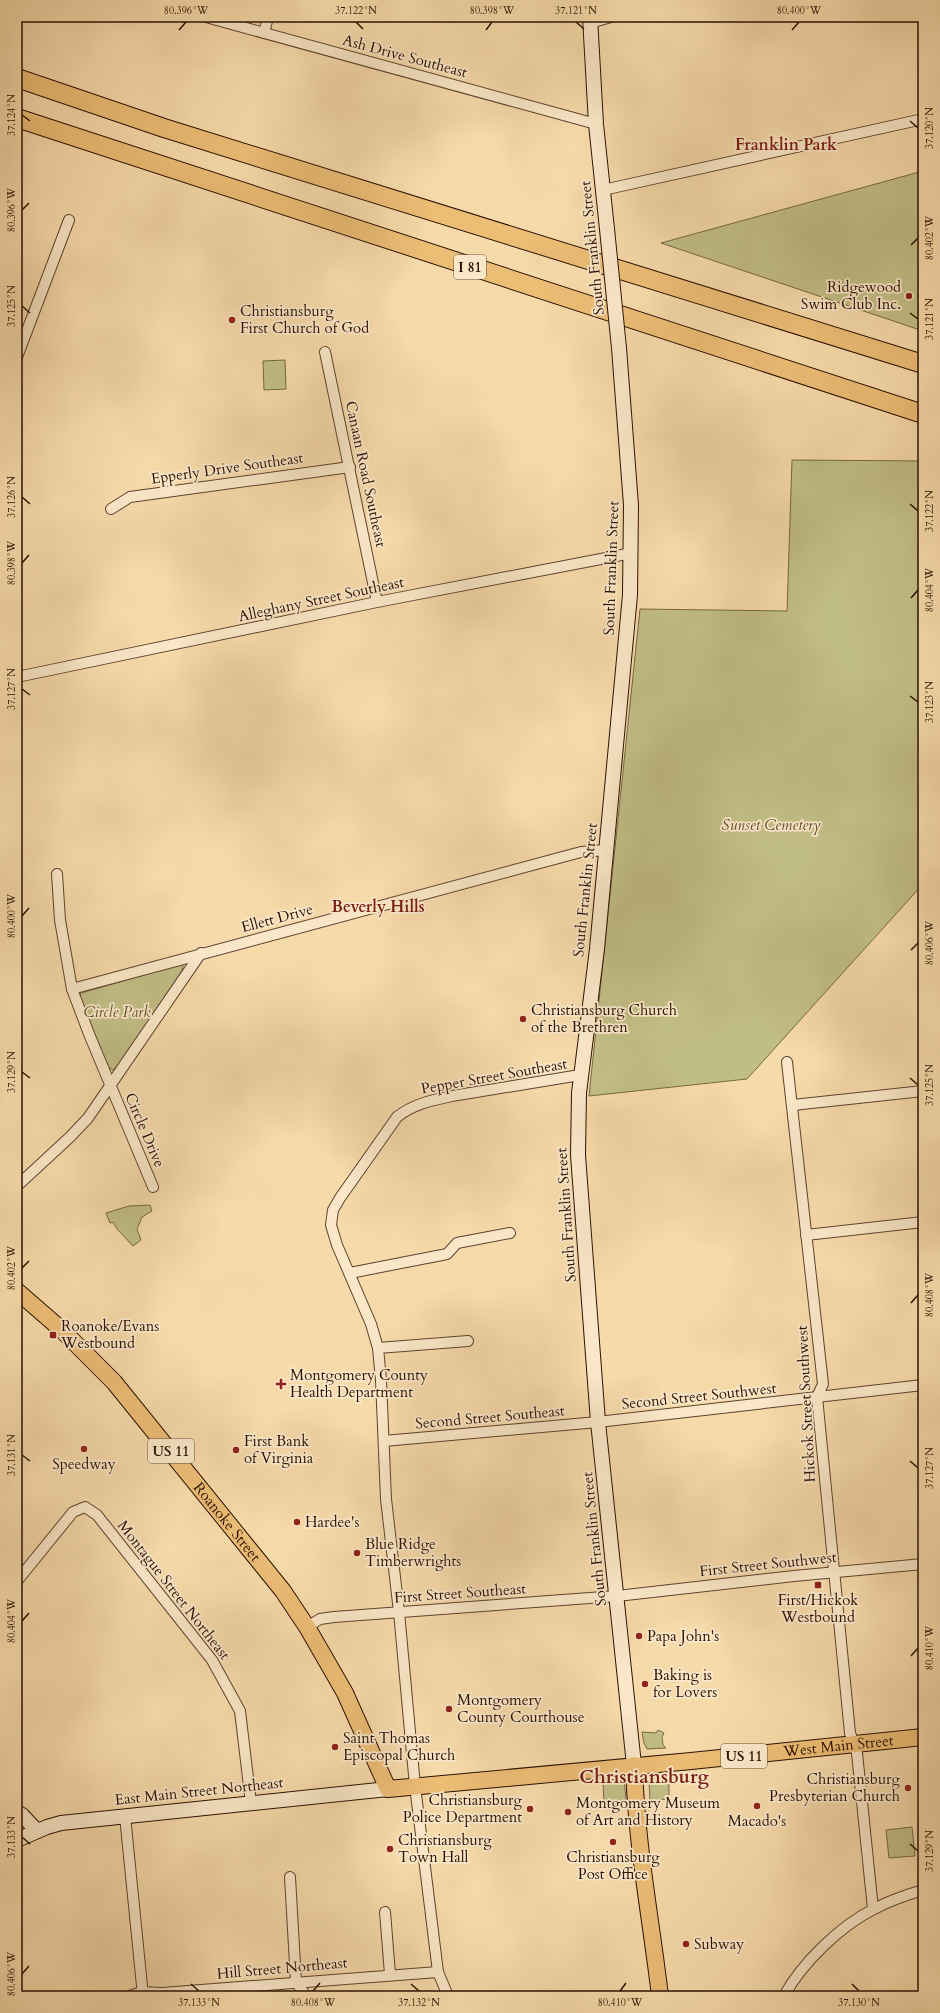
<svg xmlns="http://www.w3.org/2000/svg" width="940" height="2013" viewBox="0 0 940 2013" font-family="Cardo,serif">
	<rect width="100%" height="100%" fill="#f7daaa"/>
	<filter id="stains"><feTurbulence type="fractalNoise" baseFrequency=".005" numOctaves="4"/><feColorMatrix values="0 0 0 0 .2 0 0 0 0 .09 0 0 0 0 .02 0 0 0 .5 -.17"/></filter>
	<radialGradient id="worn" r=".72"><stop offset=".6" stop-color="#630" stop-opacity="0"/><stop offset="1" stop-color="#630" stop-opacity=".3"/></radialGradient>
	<!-- green -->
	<g fill="#c1be85" stroke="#766744">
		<path d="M923 171V331L661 243Z"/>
		<path d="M285 360 286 389 264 390 263 361Z"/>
		<path d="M792 460 923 461V884L747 1079 589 1096 640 609 787 611Z"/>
		<path d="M182 964 183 966 182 971 119 1064 113 1070 108 1067 79 998 81 993Z"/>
		<path d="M150 1205 152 1211 142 1217 137 1229 141 1240 133 1246 117 1229 113 1222 110 1223 106 1213 129 1206Z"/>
		<path d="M658 1730 664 1733 662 1737 663 1745 666 1748 647 1749 644 1743 642 1732 656 1733Z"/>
		<path d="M669 1777V1795L666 1799 650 1801 649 1782 655 1778Z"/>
		<path d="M608 1780 619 1779 624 1782 626 1797 623 1803 609 1804 604 1802 603 1783 602 1782Z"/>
		<path d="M912 1827 915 1856 889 1858 886 1830Z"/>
	</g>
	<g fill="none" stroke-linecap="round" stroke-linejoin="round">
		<!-- street casing -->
		<g stroke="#5e422d" stroke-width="12">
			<g id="street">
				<path d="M206 17 596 124"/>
				<path d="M590 23 611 17"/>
				<path d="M264 33 268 17"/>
				<path d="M603 190 923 119"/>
				<path d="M325 352 377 602"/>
				<path d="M17 357 69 220"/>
				<path d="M111 509 130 497 350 467"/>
				<path d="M17 677 377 602 632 553"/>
				<path d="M57 874 60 920 72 989 89 1034 153 1187"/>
				<path d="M72 989 581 852 606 850"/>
				<path d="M787 1062 823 1384 817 1397 850 1733 857 1753 873 1909"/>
				<path d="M793 1105 923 1091"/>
				<path d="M17 1186 70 1137 88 1118 201 953"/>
				<path d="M806 1235 923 1222"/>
				<path d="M350 1273 447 1254 457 1243 510 1233"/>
				<path d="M378 1348 468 1341"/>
				<path d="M384 1441 598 1422 923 1385"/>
				<path d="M17 1581 73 1512 85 1507 97 1515 212 1660 240 1711 251 1803"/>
				<path d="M307 1627 320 1619 334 1617 617 1596 794 1576 923 1564"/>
				<path d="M125 1816 143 1996"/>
				<path d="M290 1877 296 1982 306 1996"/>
				<path d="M385 1912 390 1974"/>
				<path d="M129 1996 142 1992 162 1993 438 1972"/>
				<path d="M448 1996 438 1972 415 1786 399 1612 386 1499 381 1380 378 1348 371 1324 337 1245 331 1225 333 1210 340 1198 397 1117C413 1104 433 1100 452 1096L580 1075"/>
				<path d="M784 1996C802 1963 840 1926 874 1909 889 1901 906 1895 923 1890"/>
			</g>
		</g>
		<!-- secondary casing -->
		<g stroke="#2b1003" stroke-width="16">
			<g id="secondary">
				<path d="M590 17 596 124 607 229"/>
				<path d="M619 348 631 505 630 595 597 949 579 1093 578 1155 598 1422 634 1765"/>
				<path d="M17 1812 22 1815 37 1831"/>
				<path d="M17 1840 47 1827 61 1823 388 1789"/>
			</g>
		</g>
		<!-- primary casing -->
		<g stroke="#2b1003" stroke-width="18">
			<g id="primary">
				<path id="s1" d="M17 1291 63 1331 114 1382 283 1591 307 1627 345 1693 388 1789 691 1761 923 1737"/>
				<path d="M634 1765C636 1843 651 1919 660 1996"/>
			</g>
		</g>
		<!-- highway casing -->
		<g stroke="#2b1003" stroke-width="20">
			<g id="highway">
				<path d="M17 78 164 128 923 364"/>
				<path d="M17 118 923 414"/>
			</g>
		</g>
		<!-- street -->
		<use href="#street" stroke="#fae7c8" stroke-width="10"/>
		<!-- secondary -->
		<use href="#secondary" stroke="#fae7c8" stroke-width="14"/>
		<!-- primary -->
		<use href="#primary" stroke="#ecbd75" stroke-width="16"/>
		<!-- highway -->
		<use href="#highway" stroke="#ecbd75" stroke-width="18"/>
		<!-- secondary-bridge casing -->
		<g stroke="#2b1003" stroke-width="16" stroke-linecap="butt">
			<path id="secondary-bridge" d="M607 229 619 348"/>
		</g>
		<!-- secondary-bridge -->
		<use href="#secondary-bridge" stroke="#fae7c8" stroke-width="14"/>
	</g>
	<!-- ticks -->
	<path fill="none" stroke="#2b1003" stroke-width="1.5" d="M356 22 363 29M576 22 584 29M179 30 186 22M486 30 492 22M792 30 799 22M22 115 30 121M910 121 918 128M22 210 29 203M911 245 918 238M22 306 30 313M910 313 918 319M22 497 30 504M910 504 918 511M22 563 29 555M911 598 918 590M22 689 30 695M910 696 918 702M22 916 29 908M911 950 918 943M22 1072 30 1078M910 1078 918 1085M22 1268 29 1261M911 1303 918 1295M22 1455 30 1461M910 1461 918 1468M22 1621 29 1613M911 1656 918 1648M22 1837 30 1844M910 1844 918 1851M22 1974 29 1966M191 1984 199 1991M411 1984 419 1991M852 1984 859 1991M313 1991 320 1983M620 1991 626 1983"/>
	<!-- markers -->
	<g fill="#8f2418" stroke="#fae7c8" stroke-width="1.5">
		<circle cx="909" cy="296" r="4"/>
		<circle cx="232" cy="320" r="4"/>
		<circle cx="523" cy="1019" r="4"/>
		<rect x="49" y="1331" width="8" height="8" rx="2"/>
		<path d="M279 1378h4v4h4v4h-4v4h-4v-4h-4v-4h4z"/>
		<circle cx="84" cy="1449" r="4"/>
		<circle cx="236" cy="1450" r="4"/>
		<circle cx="297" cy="1522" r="4"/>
		<circle cx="357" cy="1553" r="4"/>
		<rect x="814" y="1581" width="8" height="8" rx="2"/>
		<circle cx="639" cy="1636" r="4"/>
		<circle cx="645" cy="1684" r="4"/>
		<circle cx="449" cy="1709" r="4"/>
		<circle cx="335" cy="1747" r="4"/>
		<circle cx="908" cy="1788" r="4"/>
		<circle cx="757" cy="1806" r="4"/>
		<circle cx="530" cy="1809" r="4"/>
		<circle cx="568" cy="1812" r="4"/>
		<circle cx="613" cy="1842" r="4"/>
		<circle cx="390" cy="1849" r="4"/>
		<circle cx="686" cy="1944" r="4"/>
	</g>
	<g text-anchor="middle" stroke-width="3.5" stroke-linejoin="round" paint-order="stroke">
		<!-- shield labels -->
		<g fill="#fae7c8" stroke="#69503e" stroke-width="1">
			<rect x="454" y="255" width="32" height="24" rx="3"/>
			<rect x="148" y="1439" width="46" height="24" rx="3"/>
			<rect x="721" y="1744" width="46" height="24" rx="3"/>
		</g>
		<g font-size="14" font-weight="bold" fill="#2b1003">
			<text x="470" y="272">I 81</text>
			<text x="171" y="1456">US 11</text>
			<text x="744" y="1761">US 11</text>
		</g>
		<!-- street labels -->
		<g font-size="15" fill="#2b1003" stroke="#fae7c8">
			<text transform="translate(405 56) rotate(15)" y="5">Ash Drive Southeast</text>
			<text transform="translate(592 248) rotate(-96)" y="5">South Franklin Street</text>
			<text transform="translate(227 468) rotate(-8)" y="5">Epperly Drive Southeast</text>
			<text transform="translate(366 474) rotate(78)" y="5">Canaan Road Southeast</text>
			<text transform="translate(611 568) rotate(-88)" y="5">South Franklin Street</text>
			<text transform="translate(321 599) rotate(-12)" y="5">Alleghany Street Southeast</text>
			<text transform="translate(585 890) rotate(-84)" y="5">South Franklin Street</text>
			<text transform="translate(277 918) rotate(-15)" y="5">Ellett Drive</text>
			<text transform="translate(494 1076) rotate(-10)" y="5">Pepper Street Southeast</text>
			<text transform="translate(145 1130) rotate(67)" y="5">Circle Drive</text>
			<text transform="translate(566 1215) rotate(-94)" y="5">South Franklin Street</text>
			<text transform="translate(699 1396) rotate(-6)" y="5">Second Street Southwest</text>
			<text transform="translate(806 1404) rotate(-93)" y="5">Hickok Street Southwest</text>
			<text transform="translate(490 1417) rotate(-5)" y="5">Second Street Southeast</text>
			<text dy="5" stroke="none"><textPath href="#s1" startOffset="313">Roanoke Street</textPath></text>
			<text transform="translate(594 1539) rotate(-96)" y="5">South Franklin Street</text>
			<text transform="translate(768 1564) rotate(-6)" y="5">First Street Southwest</text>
			<text transform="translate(174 1590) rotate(52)" y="5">Montague Street Northeast</text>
			<text transform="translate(460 1593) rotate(-4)" y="5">First Street Southeast</text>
			<text dy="5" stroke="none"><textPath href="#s1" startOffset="1079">West Main Street</textPath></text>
			<text transform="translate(199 1791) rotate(-6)" y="5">East Main Street Northeast</text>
			<text transform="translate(282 1968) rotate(-5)" y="5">Hill Street Northeast</text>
		</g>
		<!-- poi labels -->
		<g font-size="15" fill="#2b1003" stroke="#fae7c8" text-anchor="start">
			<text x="901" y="292" text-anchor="end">Ridgewood<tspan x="901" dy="17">Swim Club Inc.</tspan></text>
			<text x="240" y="316">Christiansburg<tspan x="240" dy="17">First Church of God</tspan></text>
			<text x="531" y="1015">Christiansburg Church<tspan x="531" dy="17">of the Brethren</tspan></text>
			<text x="61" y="1331">Roanoke/Evans<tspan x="61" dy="17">Westbound</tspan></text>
			<text x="290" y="1380">Montgomery County<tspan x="290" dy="17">Health Department</tspan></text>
			<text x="244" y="1446">First Bank<tspan x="244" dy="17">of Virginia</tspan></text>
			<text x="84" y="1469" text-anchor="middle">Speedway</text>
			<text x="305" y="1527">Hardee's</text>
			<text x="365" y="1549">Blue Ridge<tspan x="365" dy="17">Timberwrights</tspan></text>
			<text x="818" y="1605" text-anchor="middle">First/Hickok<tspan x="818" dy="17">Westbound</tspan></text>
			<text x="647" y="1641">Papa John's</text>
			<text x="653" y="1680">Baking is<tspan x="653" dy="17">for Lovers</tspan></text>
			<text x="457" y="1705">Montgomery<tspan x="457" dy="17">County Courthouse</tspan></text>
			<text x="343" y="1743">Saint Thomas<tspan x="343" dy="17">Episcopal Church</tspan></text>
			<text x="900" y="1784" text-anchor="end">Christiansburg<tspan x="900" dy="17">Presbyterian Church</tspan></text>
			<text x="522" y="1805" text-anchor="end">Christiansburg<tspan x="522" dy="17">Police Department</tspan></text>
			<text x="576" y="1808">Montgomery Museum<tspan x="576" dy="17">of Art and History</tspan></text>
			<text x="757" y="1826" text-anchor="middle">Macado's</text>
			<text x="398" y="1845">Christiansburg<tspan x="398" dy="17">Town Hall</tspan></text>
			<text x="613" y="1862" text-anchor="middle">Christiansburg<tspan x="613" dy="17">Post Office</tspan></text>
			<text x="694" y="1949">Subway</text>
		</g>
		<!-- park labels -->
		<g font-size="15" font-style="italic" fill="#604d30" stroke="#fae7c8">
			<text x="771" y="830">Sunset Cemetery</text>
			<text x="117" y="1017">Circle Park</text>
		</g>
		<!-- neighbourhood labels -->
		<g font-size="16" font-weight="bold" fill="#7a1f14" stroke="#fae7c8">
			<text x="786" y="150">Franklin Park</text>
			<text x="378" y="912">Beverly Hills</text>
		</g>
		<!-- district labels -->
		<g font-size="19" font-weight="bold" fill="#7a1f14" stroke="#fae7c8">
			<text x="644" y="1783">Christiansburg</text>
		</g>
	</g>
	<!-- margin -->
	<rect width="940" height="2013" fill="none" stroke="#f7daaa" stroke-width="44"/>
	<rect x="22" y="22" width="896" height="1969" fill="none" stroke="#2b1003" stroke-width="1.5"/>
	<g font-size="10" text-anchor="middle" fill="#2b1003">
		<text x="186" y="14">80.396°W</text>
		<text x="356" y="14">37.122°N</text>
		<text x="492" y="14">80.398°W</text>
		<text x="576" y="14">37.121°N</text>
		<text x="799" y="14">80.400°W</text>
		<text transform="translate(11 115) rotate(-90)" y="4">37.124°N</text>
		<text transform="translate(929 128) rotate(-90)" y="4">37.120°N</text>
		<text transform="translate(11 210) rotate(-90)" y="4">80.396°W</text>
		<text transform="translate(929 238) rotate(-90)" y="4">80.402°W</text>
		<text transform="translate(11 306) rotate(-90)" y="4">37.125°N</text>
		<text transform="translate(929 319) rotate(-90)" y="4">37.121°N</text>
		<text transform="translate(11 497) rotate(-90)" y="4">37.126°N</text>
		<text transform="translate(929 511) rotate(-90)" y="4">37.122°N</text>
		<text transform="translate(11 563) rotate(-90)" y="4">80.398°W</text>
		<text transform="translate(929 590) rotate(-90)" y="4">80.404°W</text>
		<text transform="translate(11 689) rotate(-90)" y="4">37.127°N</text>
		<text transform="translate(929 702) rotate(-90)" y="4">37.123°N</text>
		<text transform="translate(11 916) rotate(-90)" y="4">80.400°W</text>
		<text transform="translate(929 943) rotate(-90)" y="4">80.406°W</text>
		<text transform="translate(11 1072) rotate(-90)" y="4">37.129°N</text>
		<text transform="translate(929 1085) rotate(-90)" y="4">37.125°N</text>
		<text transform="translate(11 1268) rotate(-90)" y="4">80.402°W</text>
		<text transform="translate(929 1295) rotate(-90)" y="4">80.408°W</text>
		<text transform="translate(11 1455) rotate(-90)" y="4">37.131°N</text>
		<text transform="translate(929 1468) rotate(-90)" y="4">37.127°N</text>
		<text transform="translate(11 1621) rotate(-90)" y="4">80.404°W</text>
		<text transform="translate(929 1648) rotate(-90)" y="4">80.410°W</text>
		<text transform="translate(11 1837) rotate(-90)" y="4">37.133°N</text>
		<text transform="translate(929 1851) rotate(-90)" y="4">37.129°N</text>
		<text transform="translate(11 1974) rotate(-90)" y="4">80.406°W</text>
		<text x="199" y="2006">37.133°N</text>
		<text x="313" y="2006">80.408°W</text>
		<text x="419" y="2006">37.132°N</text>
		<text x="620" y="2006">80.410°W</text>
		<text x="859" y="2006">37.130°N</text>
	</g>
	<rect width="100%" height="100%" filter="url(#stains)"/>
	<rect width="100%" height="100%" fill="url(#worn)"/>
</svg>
